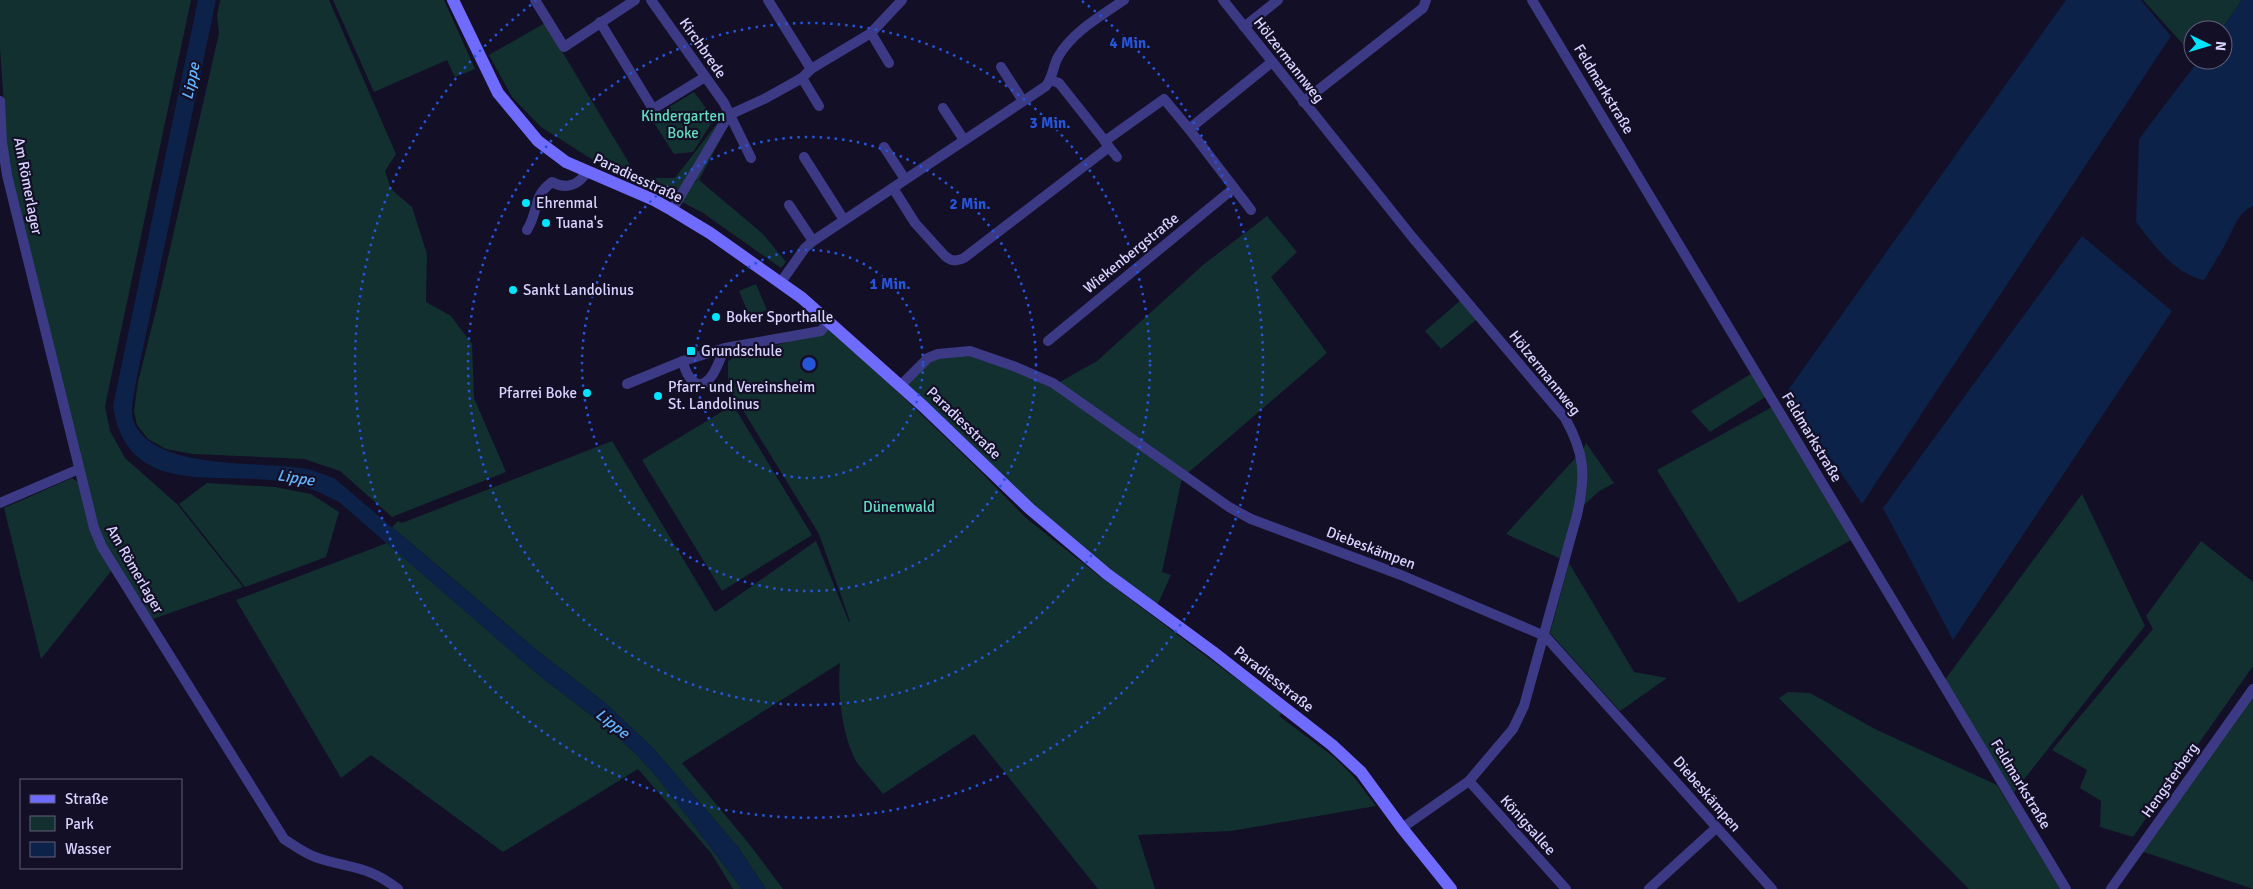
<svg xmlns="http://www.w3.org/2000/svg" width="2253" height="889" viewBox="0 0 2253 889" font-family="Signika,sans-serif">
	<rect width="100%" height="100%" fill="#130f26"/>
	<!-- green -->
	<g fill="#12302f">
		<path d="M0 0H191L105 406 110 431 125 458 177 504 243 587 153 619 105 544 97 526 8 161 0 49Z"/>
		<path d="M220 0H329L396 154 385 171 391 189 412 207 427 254 426 302 451 316 472 344 474 398 506 472 392 517 340 471 304 459 193 454 166 449 148 439 137 425 134 411 138 382 157 306 219 33 217 16Z"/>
		<path d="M333 0H444L475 69 455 77 447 60 374 92Z"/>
		<path d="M2143 0H2242L2221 30H2193V51L2191 53Z"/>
		<path d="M545 23 638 178H675L719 121 725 131 699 180 763 234 786 262 781 268 703 213 682 202 691 185 698 180 684 184 674 195 593 160 541 127 512 97 489 55Z"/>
		<path d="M694 92 714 119 693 152 674 154 651 118Z"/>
		<path d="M1267 216 1297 252 1271 277 1327 353 1182 478 1162 572 1171 575 1157 606 1032 507 906 384C916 375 927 363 939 357 967 344 1028 376 1054 389L1058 383 1097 361 1203 265Z"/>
		<path d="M756 284 767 310 750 317 739 291Z"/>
		<path d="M1461 300 1477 319 1441 349 1425 331Z"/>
		<path d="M830 327 971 462 1026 518 1098 575 1282 713 1279 716 1334 757 1354 777 1376 806 1231 831 1138 835 1155 889H1098L974 734 883 794C875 784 866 774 858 764 842 739 837 691 840 663L682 763 750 845 783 889H766L738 847 653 748 604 702 539 652 392 527 398 521 402 523 612 441 715 612 816 541 849 622 850 621 819 534 728 386V361L736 356 825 332Z"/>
		<path d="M1752 373 1767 396 1710 432 1691 411Z"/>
		<path d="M733 405 812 535 722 591 642 460Z"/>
		<path d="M1772 407 1853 539 1739 603 1657 470Z"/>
		<path d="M1586 443 1614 483 1598 492 1581 508 1583 450Z"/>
		<path d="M1579 454 1581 483 1561 559 1506 534Z"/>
		<path d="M72 478 79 483 112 570 41 659 4 508Z"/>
		<path d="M207 483 275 487 311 494 339 512 326 557 245 587 179 504Z"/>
		<path d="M2082 494 2145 626 2014 792 1944 681Z"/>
		<path d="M2201 541 2253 582V666L2133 837 2100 827 2101 801 2080 788 2087 770 2052 750 2153 629 2146 616Z"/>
		<path d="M387 543 541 677 603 724 635 753 658 778 742 889H733L711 853 638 769 503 852 371 755 341 778 236 600Z"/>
		<path d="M1569 563 1634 672 1667 678 1620 711 1550 633Z"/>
		<path d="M1788 692 1810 693 1877 730 1997 785 2061 889H1969L1779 698Z"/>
		<path d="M2253 697V889L2141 851Z"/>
	</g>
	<!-- water -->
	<g fill="#0c2248">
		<path d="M198 0H216L136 382C134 396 128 414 136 427 162 470 256 461 301 468 312 469 324 475 334 478L539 652 604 702 653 748 738 847 766 889H742L658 778 635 753 603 724 541 677 339 502C318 491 301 484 278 481 212 472 127 497 113 406Z"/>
		<path d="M2066 0H2141L2171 36 1862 504 1786 393Z"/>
		<path d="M2242 0H2253V206C2238 213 2235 225 2228 239 2221 253 2212 266 2204 280 2174 274 2154 245 2136 222L2139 139 2199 60H2223V30H2221Z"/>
		<path d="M2082 236 2172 311 1953 640 1883 508Z"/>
	</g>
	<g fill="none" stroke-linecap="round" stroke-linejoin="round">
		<!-- minor -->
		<g stroke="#3d3a85" stroke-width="10">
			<path d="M535 0 564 47 635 0"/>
			<path d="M651 0 724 103 751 158"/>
			<path d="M768 0 811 69"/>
			<path d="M1223 0 1413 238 1565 418C1585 454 1586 475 1577 515L1524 706 1513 729 1469 781 1402 828"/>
			<path d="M1532 0 2066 889"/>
			<path d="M600 22 653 109 705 77"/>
			<path d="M1244 27 1278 0"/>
			<path d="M871 33 889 63"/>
			<path d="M1001 67 1023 101"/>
			<path d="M802 78 819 106"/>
			<path d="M1050 80 1059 83 1105 141 1164 99 1189 129 1272 62"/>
			<path d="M0 101 2 142 7 175 94 528 102 547 284 839C295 846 305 854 318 858 352 869 367 865 398 889"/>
			<path d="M1303 102 1423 8 1426 0"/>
			<path d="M943 108 964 140"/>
			<path d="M1189 129 1251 210"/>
			<path d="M1105 142 1117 157"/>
			<path d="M884 147 905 179"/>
			<path d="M804 157 844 220"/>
			<path d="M893 188 915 223 945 256C952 262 957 261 964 258L1109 147"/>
			<path d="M789 205 813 241"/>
			<path d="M672 210 729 115 764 99 802 78 811 69 871 33 902 0"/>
			<path d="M527 230C540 209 531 198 552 182 567 190 578 185 587 172"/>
			<path d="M781 282 805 248 813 241 1046 86C1053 77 1053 66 1058 57 1072 32 1101 16 1124 0"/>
			<path d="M1048 341 1234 188"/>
			<path d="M683 361C686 377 699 396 713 374 718 366 721 356 725 348"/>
			<path d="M627 384 683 361 725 348 821 331 829 321"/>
			<path d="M900 386 928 358 938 354 970 351 1016 367 1053 383 1229 507 1251 519 1401 575 1545 636 1772 889"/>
			<path d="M0 503 79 469"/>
			<path d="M1469 781 1566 889"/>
			<path d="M1649 889 1716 828"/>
			<path d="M2111 889 2253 689"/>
		</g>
		<!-- secondary -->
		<path stroke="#6f6bff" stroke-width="12" d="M453 0 498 93 538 141 566 162 654 200 672 210 710 233 802 298 924 407 1030 509 1107 574 1213 652 1332 745 1361 772 1402 828 1451 889"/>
	</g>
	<!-- distance rings -->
	<g fill="none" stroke="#2655da" stroke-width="2.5" stroke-dasharray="2.5 5">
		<circle cx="809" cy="364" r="114"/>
		<circle cx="809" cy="364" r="227"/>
		<circle cx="809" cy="364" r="341"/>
		<path d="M1082 1A454 454 0 1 1 536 1"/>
	</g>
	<!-- markers -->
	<g fill="#00e5ff" stroke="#130f26" stroke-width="2">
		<circle cx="526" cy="203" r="5"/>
		<circle cx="546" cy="223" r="5"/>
		<circle cx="513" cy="290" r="5"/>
		<circle cx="716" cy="317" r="5"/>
		<rect x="686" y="346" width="10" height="10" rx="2.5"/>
		<circle cx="587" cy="393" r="5"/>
		<circle cx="658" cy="396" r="5"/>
	</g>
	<g text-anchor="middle" stroke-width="4.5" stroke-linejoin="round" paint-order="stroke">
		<!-- street labels -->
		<g font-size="15" fill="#d9d4ff" stroke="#130f26">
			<text transform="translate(703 48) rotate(55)" y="5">Kirchbrede</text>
			<text transform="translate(1289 60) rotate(52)" y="5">Hölzermannweg</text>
			<text transform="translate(1604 89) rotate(59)" y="5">Feldmarkstraße</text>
			<text transform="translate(638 178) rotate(25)" y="5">Paradiesstraße</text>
			<text transform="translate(28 186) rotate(79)" y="5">Am Römerlager</text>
			<text transform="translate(1131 253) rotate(-39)" y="5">Wiekenbergstraße</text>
			<text transform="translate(1545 373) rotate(51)" y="5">Hölzermannweg</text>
			<text transform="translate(964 423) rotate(44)" y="5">Paradiesstraße</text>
			<text transform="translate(1812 437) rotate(59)" y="5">Feldmarkstraße</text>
			<text transform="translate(1371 548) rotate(21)" y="5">Diebeskämpen</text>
			<text transform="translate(135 569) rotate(60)" y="5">Am Römerlager</text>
			<text transform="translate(1274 679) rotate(38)" y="5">Paradiesstraße</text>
			<text transform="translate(2170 780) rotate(-55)" y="5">Hengsterberg</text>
			<text transform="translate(2021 784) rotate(59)" y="5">Feldmarkstraße</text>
			<text transform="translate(1707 794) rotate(49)" y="5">Diebeskämpen</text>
			<text transform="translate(1528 825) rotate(48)" y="5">Königsallee</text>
		</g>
		<!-- park labels -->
		<g font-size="15" fill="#5fe0c0" stroke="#130f26">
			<text x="683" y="121">Kindergarten<tspan x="683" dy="17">Boke</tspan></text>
			<text x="899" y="512">Dünenwald</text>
		</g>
		<!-- poi labels -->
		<g font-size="15" fill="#d9d4ff" stroke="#130f26" text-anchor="start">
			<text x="536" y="208">Ehrenmal</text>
			<text x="556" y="228">Tuana's</text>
			<text x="523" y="295">Sankt Landolinus</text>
			<text x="726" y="322">Boker Sporthalle</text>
			<text x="701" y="356">Grundschule</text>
			<text x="668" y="392">Pfarr- und Vereinsheim<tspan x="668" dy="17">St. Landolinus</tspan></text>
			<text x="577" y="398" text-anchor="end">Pfarrei Boke</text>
		</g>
		<!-- water labels -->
		<g font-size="16" font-style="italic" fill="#62b6ff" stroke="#130f26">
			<text transform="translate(190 81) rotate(-78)" y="6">Lippe</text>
			<text transform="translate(296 477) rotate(9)" y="6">Lippe</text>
			<text transform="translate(613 723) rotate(38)" y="6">Lippe</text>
		</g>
	</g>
	<circle cx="809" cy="364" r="8" fill="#2655da" stroke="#130f26" stroke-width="2.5"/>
	<g font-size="15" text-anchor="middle" font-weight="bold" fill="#2655da" stroke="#130f26" stroke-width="4.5" stroke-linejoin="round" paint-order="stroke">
		<text x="1130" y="48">4 Min.</text>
		<text x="1050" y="128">3 Min.</text>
		<text x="970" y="209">2 Min.</text>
		<text x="890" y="289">1 Min.</text>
	</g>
	<!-- legend -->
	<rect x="20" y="779" width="162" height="90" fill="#130f26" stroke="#625e7d"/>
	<rect x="30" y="795" width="25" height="8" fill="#6f6bff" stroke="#625e7d"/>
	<text x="65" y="804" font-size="15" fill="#d9d4ff">Straße</text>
	<rect x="30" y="816" width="25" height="15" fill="#12302f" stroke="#625e7d"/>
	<text x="65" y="829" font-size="15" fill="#d9d4ff">Park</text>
	<rect x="30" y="842" width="25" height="15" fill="#0c2248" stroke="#625e7d"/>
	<text x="65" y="854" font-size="15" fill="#d9d4ff">Wasser</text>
	<!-- north arrow -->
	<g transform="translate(2208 45) rotate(95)"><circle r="24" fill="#130f26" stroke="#625e7d"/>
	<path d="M0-4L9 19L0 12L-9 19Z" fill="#00e5ff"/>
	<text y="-8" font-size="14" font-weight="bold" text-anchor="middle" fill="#d9d4ff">N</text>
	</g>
</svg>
